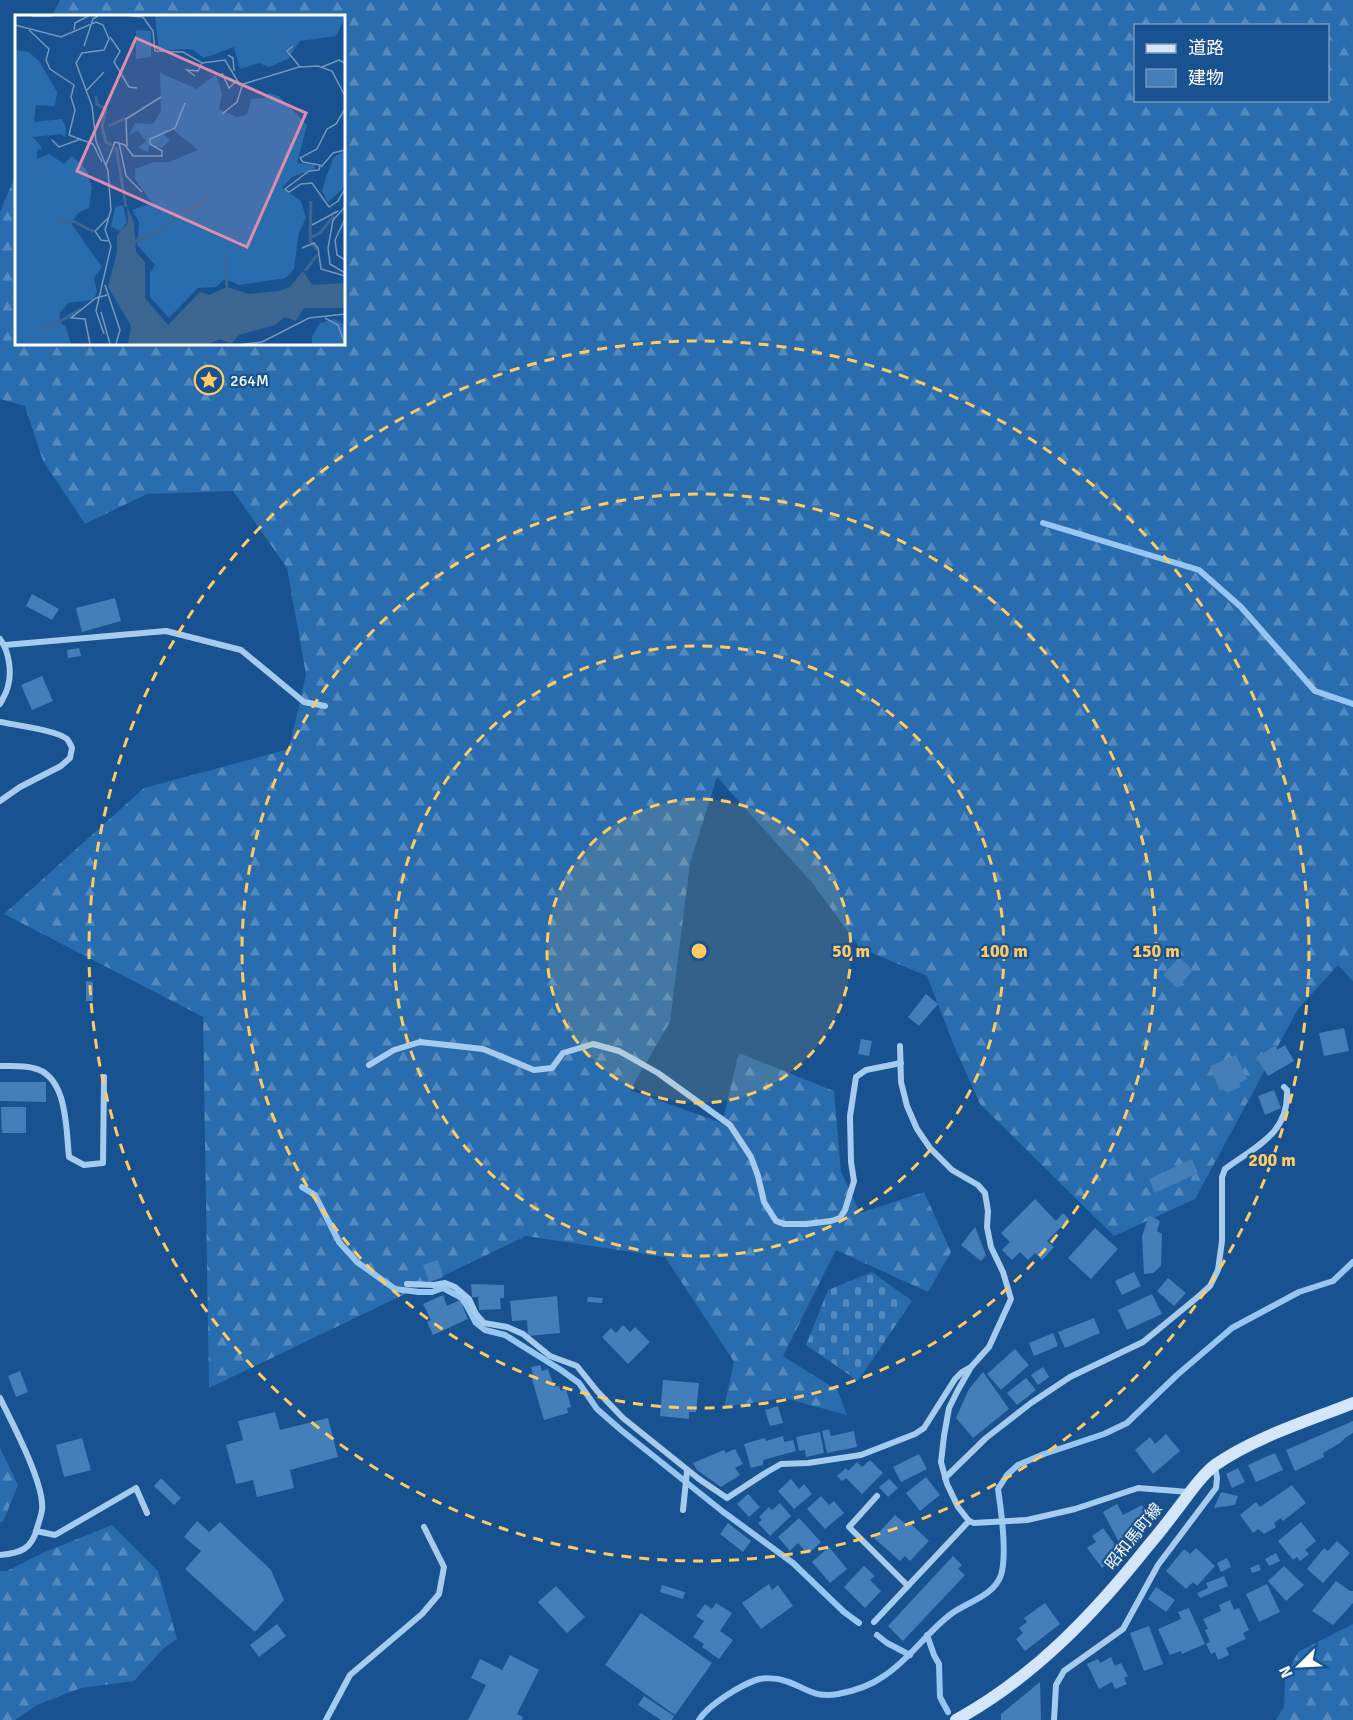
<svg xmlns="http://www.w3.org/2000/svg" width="1353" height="1720" viewBox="0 0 1353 1720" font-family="Signika,'Noto Sans JP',sans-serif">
	<defs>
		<pattern id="forest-firs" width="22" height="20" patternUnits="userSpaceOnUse" patternTransform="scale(1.5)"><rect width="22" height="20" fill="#2a6dae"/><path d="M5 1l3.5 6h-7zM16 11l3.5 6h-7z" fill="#558abe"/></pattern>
		<pattern id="cemetery-stones" width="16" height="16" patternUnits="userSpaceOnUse" patternTransform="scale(1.5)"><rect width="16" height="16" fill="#2a6dae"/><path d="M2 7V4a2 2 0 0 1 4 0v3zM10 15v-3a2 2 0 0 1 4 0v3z" fill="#558abe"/></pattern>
	</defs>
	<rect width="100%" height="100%" fill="#185290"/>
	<!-- forest -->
	<g fill="url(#forest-firs)" fill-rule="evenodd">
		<path d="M60 0H1353V981L1338 965 1298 1009 1195 1199 1114 1236 980 1104 955 1048 927 976 860 948 814 885 717 777 690 863 670 1022 630 1090 722 1123 739 1053 834 1091 841 1172 860 1213 924 1192 951 1252 928 1292 836 1250 783 1356 838 1391 847 1415 784 1398 724 1407 734 1362 665 1257 526 1236 209 1388 203 1017 4 914 144 788 289 749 306 675 287 568 233 491 147 494 85 524 43 461 25 406 0 399V212L16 174V344H344V16H52ZM1136 26H1328V100H1136Z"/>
		<path d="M0 1448 18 1485 3 1522H0Z"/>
		<path d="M112 1525 158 1571 177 1639 164 1648 134 1681 81 1688 37 1705 15 1720H0V1571H7L45 1552Z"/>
		<path d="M1353 1624V1720H1276L1284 1707 1285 1677 1298 1652Z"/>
	</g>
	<!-- cemetery -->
	<path fill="url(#cemetery-stones)" d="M872 1272 912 1301 858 1381 806 1345 828 1290Z"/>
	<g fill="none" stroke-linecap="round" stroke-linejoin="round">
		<!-- stream -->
		<g stroke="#98c6f2" stroke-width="6">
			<path d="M1043 523 1199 570 1241 607 1315 691 1353 704"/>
			<path d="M302 1187 315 1195 339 1242 357 1262 395 1289 419 1292H432L443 1288 460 1297 467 1306 476 1323 485 1330 505 1335 561 1370 579 1383 597 1409 621 1430 722 1511 793 1563 844 1612 859 1623"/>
			<path d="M877 1635 887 1643 910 1655"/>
			<path d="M927 1635 934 1655 939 1664 940 1697 948 1712"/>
			<path d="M699 1720C708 1705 742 1684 759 1679 764 1678 776 1678 782 1680 803 1685 812 1699 838 1694 854 1691 870 1686 884 1676 910 1659 927 1632 951 1614 967 1602 994 1596 1001 1575 1007 1556 1001 1509 998 1489L1007 1475 1018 1465 1044 1454 1104 1434 1127 1423 1177 1375 1232 1328 1299 1292 1333 1281 1353 1262"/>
		</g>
	</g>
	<!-- building -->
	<g fill="#447fb9">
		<path d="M32 594 59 609 52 620 26 606Z"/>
		<path d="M115 598 121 621 82 632 76 608Z"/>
		<path d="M79 648 81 656 68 658 67 650Z"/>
		<path d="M42 676 53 701 32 710 21 685Z"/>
		<path d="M1179 957 1193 970 1178 988 1163 975Z"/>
		<path d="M86 981 93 982V1001H86Z"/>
		<path d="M926 994 938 1004 919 1026 908 1017Z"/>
		<path d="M1344 1028 1349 1051 1324 1056 1319 1033Z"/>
		<path d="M861 1039 872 1041 869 1056 858 1054Z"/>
		<path d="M1285 1045 1294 1061 1268 1076 1256 1057 1275 1046 1277 1050Z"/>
		<path d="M1236 1055 1247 1079 1239 1083 1241 1087 1227 1093 1225 1089 1220 1091 1210 1066Z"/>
		<path d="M0 1082H46V1102L0 1101Z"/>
		<path d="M1274 1090 1281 1108 1265 1115 1258 1096Z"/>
		<path d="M1 1107H26V1133H2Z"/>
		<path d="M1192 1159 1198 1173 1155 1193 1149 1179Z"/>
		<path d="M1035 1199 1056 1221 1063 1213 1069 1219 1047 1241 1054 1247 1042 1260 1035 1253 1028 1260 1020 1252 1012 1260 1002 1250 1010 1242 1001 1233Z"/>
		<path d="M1149 1215 1160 1221 1157 1231 1162 1234 1161 1266 1153 1273 1144 1274 1142 1236Z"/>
		<path d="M975 1227 986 1255 981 1261 961 1245Z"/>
		<path d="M1095 1228 1118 1249 1091 1279 1068 1258Z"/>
		<path d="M438 1260 443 1277 429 1282 423 1265Z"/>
		<path d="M1134 1272 1141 1286 1122 1295 1115 1281Z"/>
		<path d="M1168 1278 1186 1293 1174 1306 1157 1291Z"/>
		<path d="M471 1284 504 1285V1298H500L501 1309 479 1310 478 1297H472Z"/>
		<path d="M1152 1294 1162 1314 1127 1330 1118 1310Z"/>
		<path d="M443 1295 447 1306 460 1300 468 1319 433 1335 427 1322 431 1320 423 1304Z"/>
		<path d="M557 1296 560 1333 528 1336 527 1320 512 1321 510 1301Z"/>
		<path d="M588 1297 603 1298 602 1303 587 1302Z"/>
		<path d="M1094 1318 1100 1333 1065 1348 1058 1332Z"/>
		<path d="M623 1325 630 1332 635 1327 650 1342 628 1364 602 1337 611 1328 616 1333Z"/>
		<path d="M1053 1333 1058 1346 1034 1356 1029 1343Z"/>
		<path d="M1015 1349 1029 1365 1001 1390 987 1374Z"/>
		<path d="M540 1365 542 1371 548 1369 554 1387 559 1386 561 1391 566 1389 571 1407 567 1408 568 1413 544 1420 532 1379 533 1374 531 1367Z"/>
		<path d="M1043 1367 1049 1377 1038 1385 1031 1375Z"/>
		<path d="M20 1371 28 1392 16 1397 8 1376Z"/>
		<path d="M983 1372 1009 1409 973 1438 956 1418 969 1389Z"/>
		<path d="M1026 1378 1036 1390 1017 1405 1007 1393Z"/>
		<path d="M663 1380 699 1383 696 1412H689V1419L660 1416Z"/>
		<path d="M778 1406 783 1423 770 1426 765 1410Z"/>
		<path d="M275 1412 280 1430 328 1418 338 1457 290 1470 294 1488 257 1497 253 1480 236 1484 226 1445 243 1440 238 1421Z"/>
		<path d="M1353 1421V1433L1345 1438 1340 1443 1323 1453 1324 1457 1295 1471 1286 1450Z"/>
		<path d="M829 1429 831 1436 854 1431 857 1447 827 1453 822 1431Z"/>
		<path d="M820 1432 824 1453 806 1457 805 1450 799 1451 796 1437Z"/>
		<path d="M1166 1434 1180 1451 1153 1474 1135 1450 1150 1437 1155 1444Z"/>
		<path d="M783 1436 784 1442 793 1440 796 1451 763 1460V1465L751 1468 744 1444 765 1438 766 1441Z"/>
		<path d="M82 1438 91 1470 64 1477 56 1445Z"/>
		<path d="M735 1449 743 1464 735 1468 740 1475 721 1487 697 1470 693 1463 724 1450 726 1453Z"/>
		<path d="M1275 1453 1283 1470 1256 1482 1248 1465Z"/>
		<path d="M919 1454 927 1469 901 1482 893 1467Z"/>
		<path d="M870 1460 883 1473 862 1494 846 1478 842 1481 837 1476 846 1468 848 1471 857 1462 862 1467Z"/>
		<path d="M1238 1468 1245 1482 1232 1488 1226 1474Z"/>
		<path d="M926 1477 940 1495 920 1511 906 1493Z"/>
		<path d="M161 1478 181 1498 174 1505 154 1486Z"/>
		<path d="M791 1479 799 1489 804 1484 812 1494 794 1509 778 1491Z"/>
		<path d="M889 1479 898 1488 888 1497 879 1487Z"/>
		<path d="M1292 1485 1306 1503 1283 1521 1281 1518 1274 1523 1276 1527 1264 1534 1258 1529 1253 1533 1240 1515 1256 1502 1260 1507Z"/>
		<path d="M1221 1492 1238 1496 1235 1505 1214 1508Z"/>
		<path d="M748 1494 760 1507 749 1517 737 1504Z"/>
		<path d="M821 1496 829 1505 834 1501 844 1513 825 1529 807 1509Z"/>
		<path d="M780 1503 791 1516 770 1536 758 1523 762 1520 759 1517 769 1507 772 1510Z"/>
		<path d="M1117 1504 1123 1515 1142 1505 1150 1520 1131 1530 1137 1540 1122 1548 1103 1512Z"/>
		<path d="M895 1515 908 1526 910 1523 929 1541 910 1561 905 1556 900 1561 874 1538Z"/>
		<path d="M799 1518 821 1542 808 1554 798 1543 790 1551 778 1537Z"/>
		<path d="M197 1521 209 1532 220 1522 271 1570 284 1600 255 1632 185 1569 201 1551 184 1537Z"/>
		<path d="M1301 1522 1316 1541 1305 1550 1309 1554 1300 1561 1297 1557 1293 1560 1278 1541Z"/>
		<path d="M728 1523 751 1541 743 1552 720 1534Z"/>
		<path d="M1103 1528 1122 1554 1102 1568 1087 1548 1096 1542 1092 1536Z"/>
		<path d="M1337 1541 1350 1553 1323 1583 1307 1569 1324 1548 1328 1551Z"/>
		<path d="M829 1547 847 1569 830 1583 812 1562Z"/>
		<path d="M1196 1548 1215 1566 1197 1586 1193 1582 1186 1589 1166 1571 1184 1549 1190 1554Z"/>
		<path d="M1276 1553 1280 1561 1269 1566 1265 1559Z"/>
		<path d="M953 1556 962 1565 958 1569 965 1575 903 1641 888 1626Z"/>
		<path d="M1227 1558 1231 1567 1221 1572 1217 1563Z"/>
		<path d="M1259 1564 1261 1570 1252 1573 1250 1568Z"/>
		<path d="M864 1566 875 1576 870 1580 881 1591 865 1608 844 1587Z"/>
		<path d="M1284 1566 1304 1585 1286 1601 1268 1581Z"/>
		<path d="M1224 1576 1228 1586 1200 1598 1197 1593 1208 1588 1206 1583Z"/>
		<path d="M1336 1581 1350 1591H1353V1603L1333 1625 1312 1611Z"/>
		<path d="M769 1584 772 1590 778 1585 793 1606 761 1629 742 1603Z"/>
		<path d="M1267 1584 1280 1612 1259 1622 1246 1594Z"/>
		<path d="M662 1585 685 1592 683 1599 660 1592Z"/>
		<path d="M556 1586 585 1617 567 1633 538 1602Z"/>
		<path d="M1156 1587 1175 1600 1166 1612 1148 1599Z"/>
		<path d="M1230 1600 1234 1610 1239 1608 1249 1630 1243 1633 1246 1639 1226 1648 1229 1655 1218 1660 1215 1652 1211 1654 1206 1644 1210 1642 1205 1630 1208 1629 1203 1619 1221 1611 1219 1605Z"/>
		<path d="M716 1603 732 1613 720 1631 733 1640 719 1659 702 1647 704 1644 693 1637 704 1621 696 1616 705 1604 712 1609Z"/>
		<path d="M1045 1603 1060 1624 1025 1651 1016 1639 1023 1633 1019 1628 1027 1622 1024 1618Z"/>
		<path d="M1189 1608 1205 1644 1182 1654 1181 1651 1170 1655 1158 1629 1181 1619 1178 1612Z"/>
		<path d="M641 1613 712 1663 675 1715 605 1665Z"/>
		<path d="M277 1624 286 1636 259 1657 250 1645Z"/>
		<path d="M1149 1626 1163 1664 1144 1671 1130 1633Z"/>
		<path d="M510 1655 539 1670 517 1714 523 1717 522 1720H468L486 1685 471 1678 480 1659 502 1670Z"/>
		<path d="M1111 1657 1115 1666 1121 1663 1128 1676 1124 1678 1127 1684 1115 1689 1112 1682 1099 1689 1087 1664 1098 1659 1100 1663Z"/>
		<path d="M1040 1682 1041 1720H1001V1714Z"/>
		<path d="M644 1696 674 1716 672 1720H661L638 1705Z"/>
	</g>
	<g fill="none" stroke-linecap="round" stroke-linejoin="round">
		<!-- street -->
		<g stroke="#a5cbef" stroke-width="6">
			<path d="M0 639C9 651 12 672 8 686 7 692 3 698 0 704"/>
			<path d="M5 645 166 631 241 650 304 702 325 706"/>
			<path d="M0 722C15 725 56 730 67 739 68 740 72 747 72 748L70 758 61 766 20 787 0 801"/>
			<path d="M900 1046 901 1082 907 1106 917 1129 930 1148 952 1170 978 1185 985 1193 988 1211 987 1227 991 1247 1003 1272 1011 1299 989 1347 971 1367 958 1390 949 1408 944 1436 941 1462 947 1484 958 1507 969 1521 974 1523 1027 1520 1075 1509 1138 1488 1189 1492"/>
			<path d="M369 1065 394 1050 420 1042 483 1049 534 1070 552 1068 563 1053 593 1044 619 1051 658 1073 730 1125 751 1157 758 1176 764 1202 776 1221 784 1224H806L831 1221 840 1218 845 1210 854 1181 851 1162 850 1116 856 1077 866 1070 901 1063"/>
			<path d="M0 1066C11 1066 23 1065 33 1068 68 1075 66 1130 69 1157L84 1165 103 1163 104 1077"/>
			<path d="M407 1284 434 1285 445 1283 455 1287 469 1299 476 1314 484 1323 507 1327 523 1334 550 1356 577 1366 597 1391 623 1418 699 1479 727 1498 767 1472 781 1464 808 1463 861 1455 915 1434 924 1428 955 1379 962 1372 969 1368"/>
			<path d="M0 1398C12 1423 45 1484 42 1510 41 1516 39 1522 37 1528 32 1549 21 1553 0 1555"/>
			<path d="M945 1478 986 1438 1031 1403 1070 1377 1143 1342 1199 1296 1210 1286 1218 1270 1222 1241V1177L1225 1169C1256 1146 1289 1134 1287 1090L1284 1087"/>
			<path d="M877 1496 849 1527 908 1586"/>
			<path d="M683 1510 687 1471"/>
			<path d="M36 1531 55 1535 136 1488 147 1513"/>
			<path d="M874 1622 969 1521"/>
			<path d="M326 1720 350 1675 422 1614 439 1594 444 1567 424 1527"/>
			<path d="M1054 1720 1056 1685 1064 1671 1123 1629 1158 1565 1216 1488 1217 1478 1215 1466"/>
		</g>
		<!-- secondary -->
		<path stroke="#d3e6fb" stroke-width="12" d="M956 1720C1033 1678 1094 1614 1148 1546 1161 1531 1173 1515 1185 1499 1194 1487 1203 1474 1215 1465 1255 1437 1308 1421 1353 1403"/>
	</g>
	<!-- distance rings -->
	<circle cx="699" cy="951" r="152" fill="#ffca63" fill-opacity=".12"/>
	<g fill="none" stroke="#ffca63" stroke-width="3" stroke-dasharray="10 8">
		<circle cx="699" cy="951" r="152"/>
		<circle cx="699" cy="951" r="305"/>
		<circle cx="699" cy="951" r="457"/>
		<circle cx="699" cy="951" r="610"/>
	</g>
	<!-- icons -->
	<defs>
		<g id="sight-ring" transform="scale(1.5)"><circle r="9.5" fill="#185290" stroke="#ffca63" stroke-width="1.5"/><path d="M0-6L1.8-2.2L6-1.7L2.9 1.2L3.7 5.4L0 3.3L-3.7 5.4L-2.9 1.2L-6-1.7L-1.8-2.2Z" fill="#ffca63"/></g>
	</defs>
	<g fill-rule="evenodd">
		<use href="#sight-ring" x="209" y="380"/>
	</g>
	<g text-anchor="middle" stroke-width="4.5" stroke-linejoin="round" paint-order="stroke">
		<!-- poi labels -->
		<g font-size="16" fill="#fff" stroke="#185290" text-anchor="start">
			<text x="230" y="386">264M</text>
		</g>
		<!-- street labels -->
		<g font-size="16" fill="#fff" stroke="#185290">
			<text transform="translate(1133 1536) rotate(-51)" y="6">昭和馬町線</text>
		</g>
	</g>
	<!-- overview -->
	<g transform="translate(15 15)">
		<rect width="330" height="330" fill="#185290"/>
		<path d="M140 1H330V2L321 21 285 26 273 44 254 52 244 48 225 54 219 32 189 43 177 34 144 35ZM121 15 136 16V42L121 44ZM0 35 14 37 24 46 42 77 40 91 21 90 19 107 47 104 51 113 50 122 46 119 18 122 27 133 22 136V144L34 139 49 149 57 141 71 154 77 172 74 193 63 198 56 208 87 252 79 263 82 277 78 285 53 288 45 298 44 306 51 312 56 329H0ZM145 58 182 74 201 59 207 78 204 94 222 102 232 100 236 84 250 83 254 78 264 81 292 110 282 148 300 150V154L277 162 267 173 286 186 291 203 284 217 279 254 271 263 224 270 210 264 201 272 183 273 154 303 135 282V258L140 250 122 230 124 207 117 195 137 188 120 164V154L139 147H154L183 135 156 113 149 120 155 125 147 133 134 130 133 137 123 133 131 126 123 116 114 120 120 108 138 109 146 96ZM330 136V172L313 187 307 176 311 162 319 142ZM320 304 330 310V329H297V321L305 308Z" fill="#2a6dae"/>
		<path d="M108 190 112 207 106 216 96 212 100 192Z" fill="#2a6dae"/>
		<path d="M112 191 119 208 121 237 130 247V283L153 310 185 277 194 280 212 272 234 279 264 276 275 272 288 256 297 270 329 268 330 293H289L281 306 270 302 260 310 224 320 216 329 205 324 194 329H113L116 311 93 272 102 237V220L113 208Z" fill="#3c6793"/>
		<path fill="none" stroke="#3c6793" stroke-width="3" d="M81 81 82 89 91 94 87 112 91 127 96 130M94 111 111 103M101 132 111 192M296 186 295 226 302 235M40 205 60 207 79 217M295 223 305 218 319 201M119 227 148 215 165 198 182 192 194 179M209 237 212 272M290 256 302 240M21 312H35L66 294"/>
		<path fill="none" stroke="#7497bc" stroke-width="1.5" d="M17 1H37M116 1 128 2 138 16 140 36 168 37 187 48 210 45 225 70 284 52 303 51 317 56 330 81M0 10 46 22 81 7 88 10 94 24 89 35 67 38 61 48 77 91 81 126 93 156 96 195 90 215 96 231 81 296 89 319M14 15 34 34 31 45 35 54 59 70 56 82 60 95 54 120 78 129 87 147M59 15 60 8 73 1M95 22 105 36 99 47 114 72 122 73M69 31 78 4 83 1M278 31 272 36 285 52M213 40 218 43 219 56M307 52 324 45 330 48M207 58 214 73 221 66M180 61 172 55 183 56 187 48M72 75 89 57M330 94 321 109 312 114 302 134 285 143 288 147 305 150 304 155 294 156 270 174 274 177 286 169 297 168 314 192 323 186 330 174M207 99 222 87 227 71M37 125 44 132 66 124M104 128 111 161 127 177M112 131 111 104 146 82M147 141V136L135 129V124L160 113 170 88M91 150 100 127 110 130 118 141H148M306 152 318 138 330 135M330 192 318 205 313 233 315 249 330 258M330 204 320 225 322 240 330 245M297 210 323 196M93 226 86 225 80 216 94 202M287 233 299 228 303 233 306 254 330 261M90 270 105 315 101 329M86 297 95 329M310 303 323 310 330 329M75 329 70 304 56 303 81 283 92 280M229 329 247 327 294 303 330 299"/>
		<path fill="#e08cad" fill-opacity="0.15" stroke="#e08cad" stroke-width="3" d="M121 23 291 98 232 232 62 156Z"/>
		<rect width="330" height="330" fill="none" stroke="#fff" stroke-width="3"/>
	</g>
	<circle cx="699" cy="951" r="9" fill="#ffca63" stroke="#185290" stroke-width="3"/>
	<g font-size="18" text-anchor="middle" font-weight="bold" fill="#ffca63" stroke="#185290" stroke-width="4.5" stroke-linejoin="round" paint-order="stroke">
		<text x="851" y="957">50 m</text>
		<text x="1004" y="957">100 m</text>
		<text x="1156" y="957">150 m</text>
		<text x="1272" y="1166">200 m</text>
	</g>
	<!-- legend -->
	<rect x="1134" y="24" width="195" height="78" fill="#185290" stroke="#7497bc" stroke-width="1.5"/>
	<rect x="1146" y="44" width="30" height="9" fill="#d3e6fb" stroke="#7497bc" stroke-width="1.5"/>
	<text x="1188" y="54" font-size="18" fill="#ffffff">道路</text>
	<rect x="1146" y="69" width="30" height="18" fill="#447fb9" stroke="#7497bc" stroke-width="1.5"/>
	<text x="1188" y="84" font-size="18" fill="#ffffff">建物</text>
	<!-- north arrow -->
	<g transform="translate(1299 1666) rotate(246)" stroke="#185290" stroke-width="4.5" paint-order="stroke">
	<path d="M0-4.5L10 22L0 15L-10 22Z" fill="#ffffff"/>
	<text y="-9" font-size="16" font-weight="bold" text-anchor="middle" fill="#ffffff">N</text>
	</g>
</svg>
